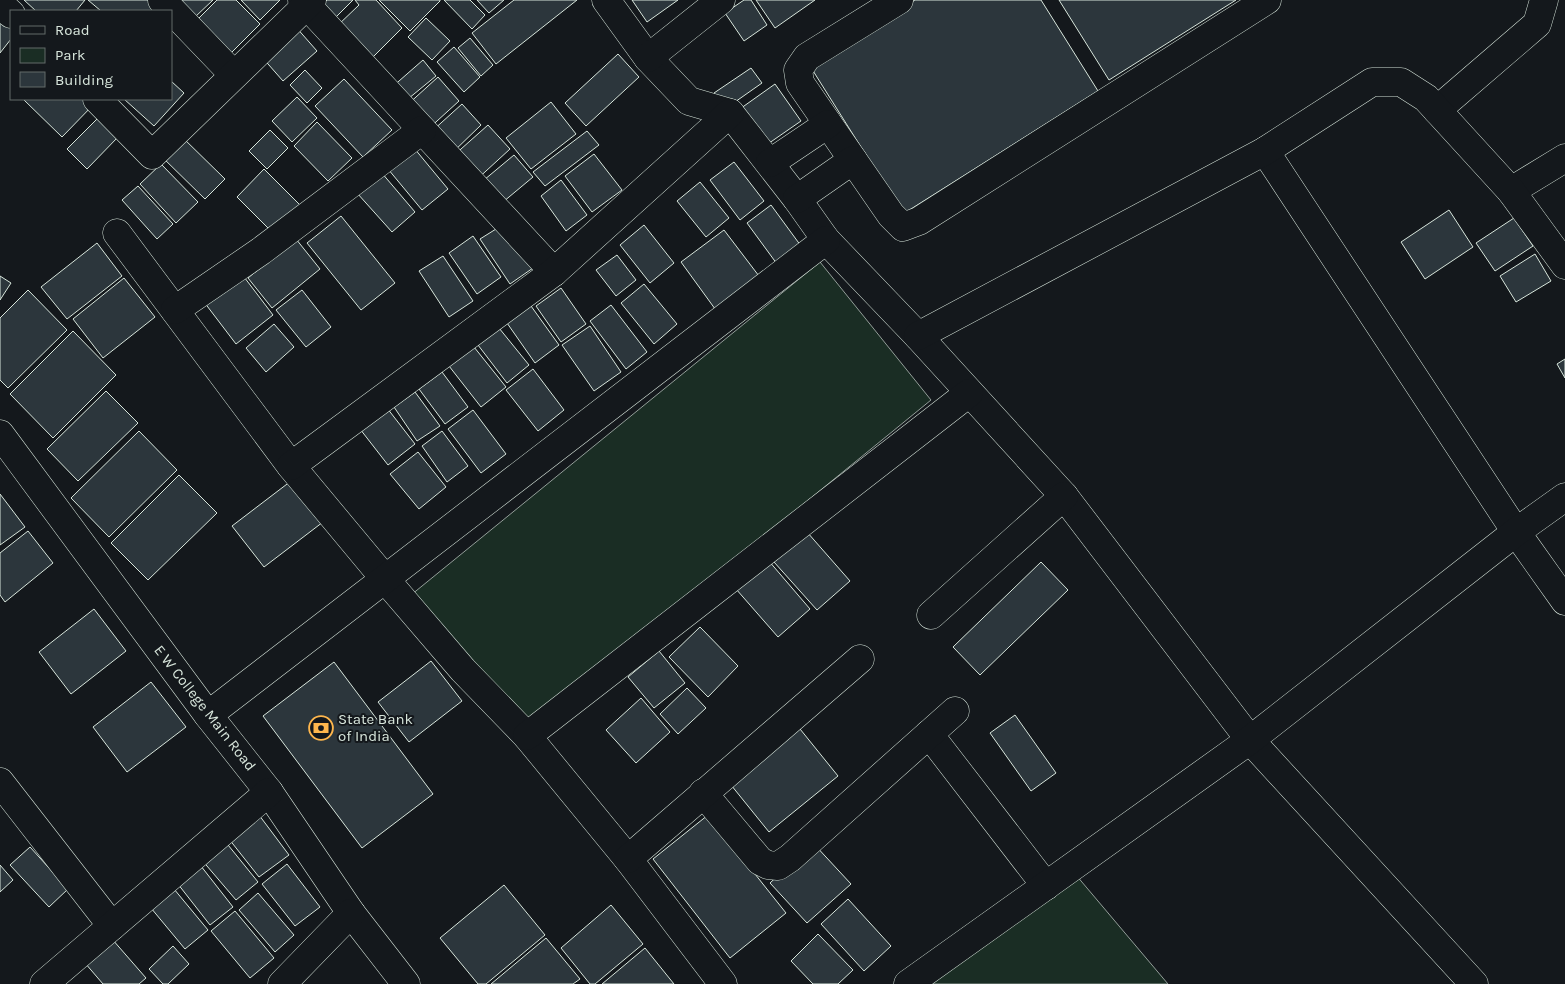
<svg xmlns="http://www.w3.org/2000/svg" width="1565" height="984" viewBox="0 0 1565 984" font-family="Karla,sans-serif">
	<rect width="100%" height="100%" fill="#14181c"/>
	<!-- green -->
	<g fill="#1a2d24" stroke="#939e99">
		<path d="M820 262 931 400 523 733 411 595Z"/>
		<path d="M1076 875 1168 984H923Z"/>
	</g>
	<!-- building -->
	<g fill="#2c363c" stroke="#d8e6dc">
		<path d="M24 0H85L76 11H36Z"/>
		<path d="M88 0H152L164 11H101Z"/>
		<path d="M178 0H213L195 17Z"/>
		<path d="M217 0H236L260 24 231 53 197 20Z"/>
		<path d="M241 0H280L260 20Z"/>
		<path d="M327 0H353L331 22 318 9Z"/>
		<path d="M355 0H376L402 28 369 61 336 27 359 5Z"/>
		<path d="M379 0H440V1L410 31Z"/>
		<path d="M444 0H470L485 15 472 29Z"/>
		<path d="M477 0H504L489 13Z"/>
		<path d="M514 0H577L496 64 472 33Z"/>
		<path d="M632 0H678L647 22Z"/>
		<path d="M744 0H751L767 25 744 41 725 13Z"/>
		<path d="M756 0H815L775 28Z"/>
		<path d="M915 0H1041L1098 91 903 214 810 66Z"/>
		<path d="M1059 0H1236L1109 80Z"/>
		<path d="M0 16 11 25V39L0 53Z"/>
		<path d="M426 18 450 41 432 60 408 37Z"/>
		<path d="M295 26 317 51 283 81 261 56Z"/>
		<path d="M470 38 493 65 481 76 458 48Z"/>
		<path d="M454 47 480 77 464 92 437 62Z"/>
		<path d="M618 54 639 77 586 126 565 103Z"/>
		<path d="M423 60 436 76 403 103 391 88Z"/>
		<path d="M751 68 762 83 725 109 714 93Z"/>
		<path d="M305 70 322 88 307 103 290 85Z"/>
		<path d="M438 77 459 101 426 131 405 107Z"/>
		<path d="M344 79 392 130 363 157 315 106Z"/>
		<path d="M171 81 184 93 154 126 124 99H171Z"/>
		<path d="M775 84 801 121 762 148 737 111Z"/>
		<path d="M297 97 317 118 292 142 272 121Z"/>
		<path d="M23 99H91L95 103 62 137Z"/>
		<path d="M551 102 576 134 531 169 506 138Z"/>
		<path d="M462 104 481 125 451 154 431 132Z"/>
		<path d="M98 118 118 137 87 169 67 149Z"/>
		<path d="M317 122 352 158 328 181 294 146Z"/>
		<path d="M488 125 510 149 474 182 452 157Z"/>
		<path d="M270 130 288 148 267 169 249 151Z"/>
		<path d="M587 131 599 145 545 186 533 172Z"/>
		<path d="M180 135 225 179 205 199 160 155Z"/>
		<path d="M414 148 448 189 422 210 388 169Z"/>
		<path d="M594 154 622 190 592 212 565 176Z"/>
		<path d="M514 155 533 177 503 202 484 180Z"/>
		<path d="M734 162 764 201 740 220 710 180Z"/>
		<path d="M161 164 198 202 176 223 140 184Z"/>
		<path d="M264 169 303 208 275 235 237 197Z"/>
		<path d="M381 172 415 212 392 232 357 193Z"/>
		<path d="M561 180 587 215 566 231 541 196Z"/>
		<path d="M700 182 729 218 706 237 677 201Z"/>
		<path d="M138 186 173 224 157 239 122 200Z"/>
		<path d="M771 205 801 246 777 264 747 223Z"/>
		<path d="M1449 210 1473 247 1425 279 1401 242Z"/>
		<path d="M341 216 395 283 361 310 307 243Z"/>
		<path d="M1514 218 1533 246 1495 271 1476 243Z"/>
		<path d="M504 224 533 268 510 284 480 239Z"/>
		<path d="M644 225 674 263 650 283 620 245Z"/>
		<path d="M724 230 762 280 718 313 681 262Z"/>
		<path d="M473 236 501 277 477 294 449 253Z"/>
		<path d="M296 239 320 269 272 308 248 278Z"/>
		<path d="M97 243 122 276 67 319 41 287Z"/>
		<path d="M1535 254 1551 281 1516 302 1500 276Z"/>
		<path d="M617 255 636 280 616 296 596 270Z"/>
		<path d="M443 256 473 301 449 317 419 271Z"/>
		<path d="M238 269 273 315 236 344 201 298Z"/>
		<path d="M0 276 11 283 0 300Z"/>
		<path d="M124 278 155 317 103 358 73 319Z"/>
		<path d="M644 284 677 324 654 344 621 303Z"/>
		<path d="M561 288 586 324 561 342 536 306Z"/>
		<path d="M28 290 67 330 8 388 0 380V318Z"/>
		<path d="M302 290 331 327 306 347 276 310Z"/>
		<path d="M611 305 647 352 626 369 590 321Z"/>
		<path d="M531 306 559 345 535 363 507 323Z"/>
		<path d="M274 324 294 347 266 372 246 348Z"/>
		<path d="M590 326 621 372 594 391 562 345Z"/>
		<path d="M499 328 529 365 507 383 478 345Z"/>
		<path d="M73 331 116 375 53 438 10 394Z"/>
		<path d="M474 347 506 387 481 407 449 366Z"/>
		<path d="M1565 359V378L1557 364Z"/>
		<path d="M533 369 564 410 538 431 506 390Z"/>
		<path d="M442 372 468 407 445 424 419 389Z"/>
		<path d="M106 391 138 423 78 481 47 449Z"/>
		<path d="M415 392 440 426 417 441 394 407Z"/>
		<path d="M387 408 415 444 388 465 360 429Z"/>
		<path d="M473 410 506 454 481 473 448 429Z"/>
		<path d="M139 431 177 470 109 537 71 498Z"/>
		<path d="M442 431 468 466 447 482 422 446Z"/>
		<path d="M418 452 446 487 419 509 390 474Z"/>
		<path d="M179 475 217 513 148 580 111 543Z"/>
		<path d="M291 481 323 522 264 567 232 526Z"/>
		<path d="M0 494 25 527 0 545Z"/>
		<path d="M28 531 53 563 5 602 0 595V553Z"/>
		<path d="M807 532 850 581 817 610 774 562Z"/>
		<path d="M768 560 810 609 778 637 736 589Z"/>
		<path d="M1041 562 1068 590 980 675 953 647Z"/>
		<path d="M94 609 126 651 71 694 39 652Z"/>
		<path d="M700 627 738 666 708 697 669 657Z"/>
		<path d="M659 651 685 683 654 708 628 677Z"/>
		<path d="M431 661 462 701 409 742 378 702Z"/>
		<path d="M334 662 433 794 362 848 263 716Z"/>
		<path d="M151 682 186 727 127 772 93 727Z"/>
		<path d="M687 688 706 708 678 734 660 714Z"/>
		<path d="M641 698 670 732 636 763 606 730Z"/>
		<path d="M1015 715 1056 773 1031 791 990 733Z"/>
		<path d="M796 724 838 776 769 832 727 780Z"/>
		<path d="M259 815 289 855 259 877 229 839Z"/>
		<path d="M708 815 786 913 730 958 653 859Z"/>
		<path d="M224 840 258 882 236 900 201 859Z"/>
		<path d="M813 843 851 884 807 923 770 883Z"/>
		<path d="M30 847 68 889 49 907 10 865Z"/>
		<path d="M197 861 233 907 210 925 174 879Z"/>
		<path d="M287 864 320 907 295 926 262 884Z"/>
		<path d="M0 865 13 880 0 892Z"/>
		<path d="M169 883 208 930 185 949 146 902Z"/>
		<path d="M504 885 545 935 486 984H478L440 938Z"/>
		<path d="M258 893 294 935 275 952 239 910Z"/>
		<path d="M848 899 891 946 864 971 821 924Z"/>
		<path d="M611 905 643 944 595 984H590L561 948Z"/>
		<path d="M235 911 274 958 250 978 211 931Z"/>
		<path d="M818 934 853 970 838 984H813L791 961Z"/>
		<path d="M546 938 580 979 573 984H491Z"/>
		<path d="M112 939 146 978 139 984H103L85 963Z"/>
		<path d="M173 946 189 964 168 984H163L149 969Z"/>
		<path d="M645 948 674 984H602Z"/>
	</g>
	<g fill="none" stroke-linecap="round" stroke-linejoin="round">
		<!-- minor casing -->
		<g stroke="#d8e6dc" stroke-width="29">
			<g id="minor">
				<path d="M162 0 234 75"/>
				<path d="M302 0 554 272"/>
				<path d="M606 0 648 58 689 101 730 113 797 199 826 240 918 336 1064 496 1250 740 1474 984"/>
				<path d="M0 4 11 14"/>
				<path d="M648 58 721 0"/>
				<path d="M97 99 152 155 312 0"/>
				<path d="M1437 110 1537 24 1544 0"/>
				<path d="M1265 151 1516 532 1565 601"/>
				<path d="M853 160 800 83 798 70 807 57 899 0"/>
				<path d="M770 163 828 124"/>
				<path d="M1511 191 1565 158"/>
				<path d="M797 199 853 160 891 215 903 227 919 221 1267 0"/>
				<path d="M117 233 291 466 385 579 463 670 527 736 628 859 723 984"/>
				<path d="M175 310 261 251 422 130"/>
				<path d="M918 336 1265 151 1372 82H1401L1426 98 1511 191 1565 265"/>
				<path d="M0 434 208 715 269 792 351 913 406 984"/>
				<path d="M291 466 554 272 730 113"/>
				<path d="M931 615 1064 496"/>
				<path d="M208 715 826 240"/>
				<path d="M929 734 1046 886"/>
				<path d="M527 736 969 393"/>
				<path d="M0 782 112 926"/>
				<path d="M703 793 760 861 768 865 778 866 790 858 955 711"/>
				<path d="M628 859 860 659"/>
				<path d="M44 984 269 792"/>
				<path d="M282 984 351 913"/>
				<path d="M908 984 1250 740 1516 532 1565 497"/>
			</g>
		</g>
		<!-- minor -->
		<use href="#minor" stroke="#14181c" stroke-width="28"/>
	</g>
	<!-- icons -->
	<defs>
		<g id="bank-ring" transform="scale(1.25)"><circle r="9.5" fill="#14181c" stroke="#ffb74d" stroke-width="1.5"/><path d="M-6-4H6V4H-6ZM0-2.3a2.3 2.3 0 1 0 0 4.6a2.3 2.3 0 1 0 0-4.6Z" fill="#ffb74d"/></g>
	</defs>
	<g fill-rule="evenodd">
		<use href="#bank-ring" x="321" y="728"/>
	</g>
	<g text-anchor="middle" stroke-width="4" stroke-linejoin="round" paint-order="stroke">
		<!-- street labels -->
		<g font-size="15" fill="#d8e6dc" stroke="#14181c">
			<text transform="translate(205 708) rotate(52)" y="5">E W College Main Road</text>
		</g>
		<!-- poi labels -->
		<g font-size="15" fill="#d8e6dc" stroke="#14181c" text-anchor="start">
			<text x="338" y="724">State Bank<tspan x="338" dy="17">of India</tspan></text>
		</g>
	</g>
	<!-- legend -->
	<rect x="10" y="10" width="162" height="90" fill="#14181c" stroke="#626a69"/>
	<rect x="20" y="26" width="25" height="8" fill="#14181c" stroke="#626a69"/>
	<text x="55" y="35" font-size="15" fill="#d8e6dc">Road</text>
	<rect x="20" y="48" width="25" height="15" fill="#1a2d24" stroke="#626a69"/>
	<text x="55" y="60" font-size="15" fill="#d8e6dc">Park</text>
	<rect x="20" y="72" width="25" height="15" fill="#2c363c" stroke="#626a69"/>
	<text x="55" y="85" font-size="15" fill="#d8e6dc">Building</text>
</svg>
